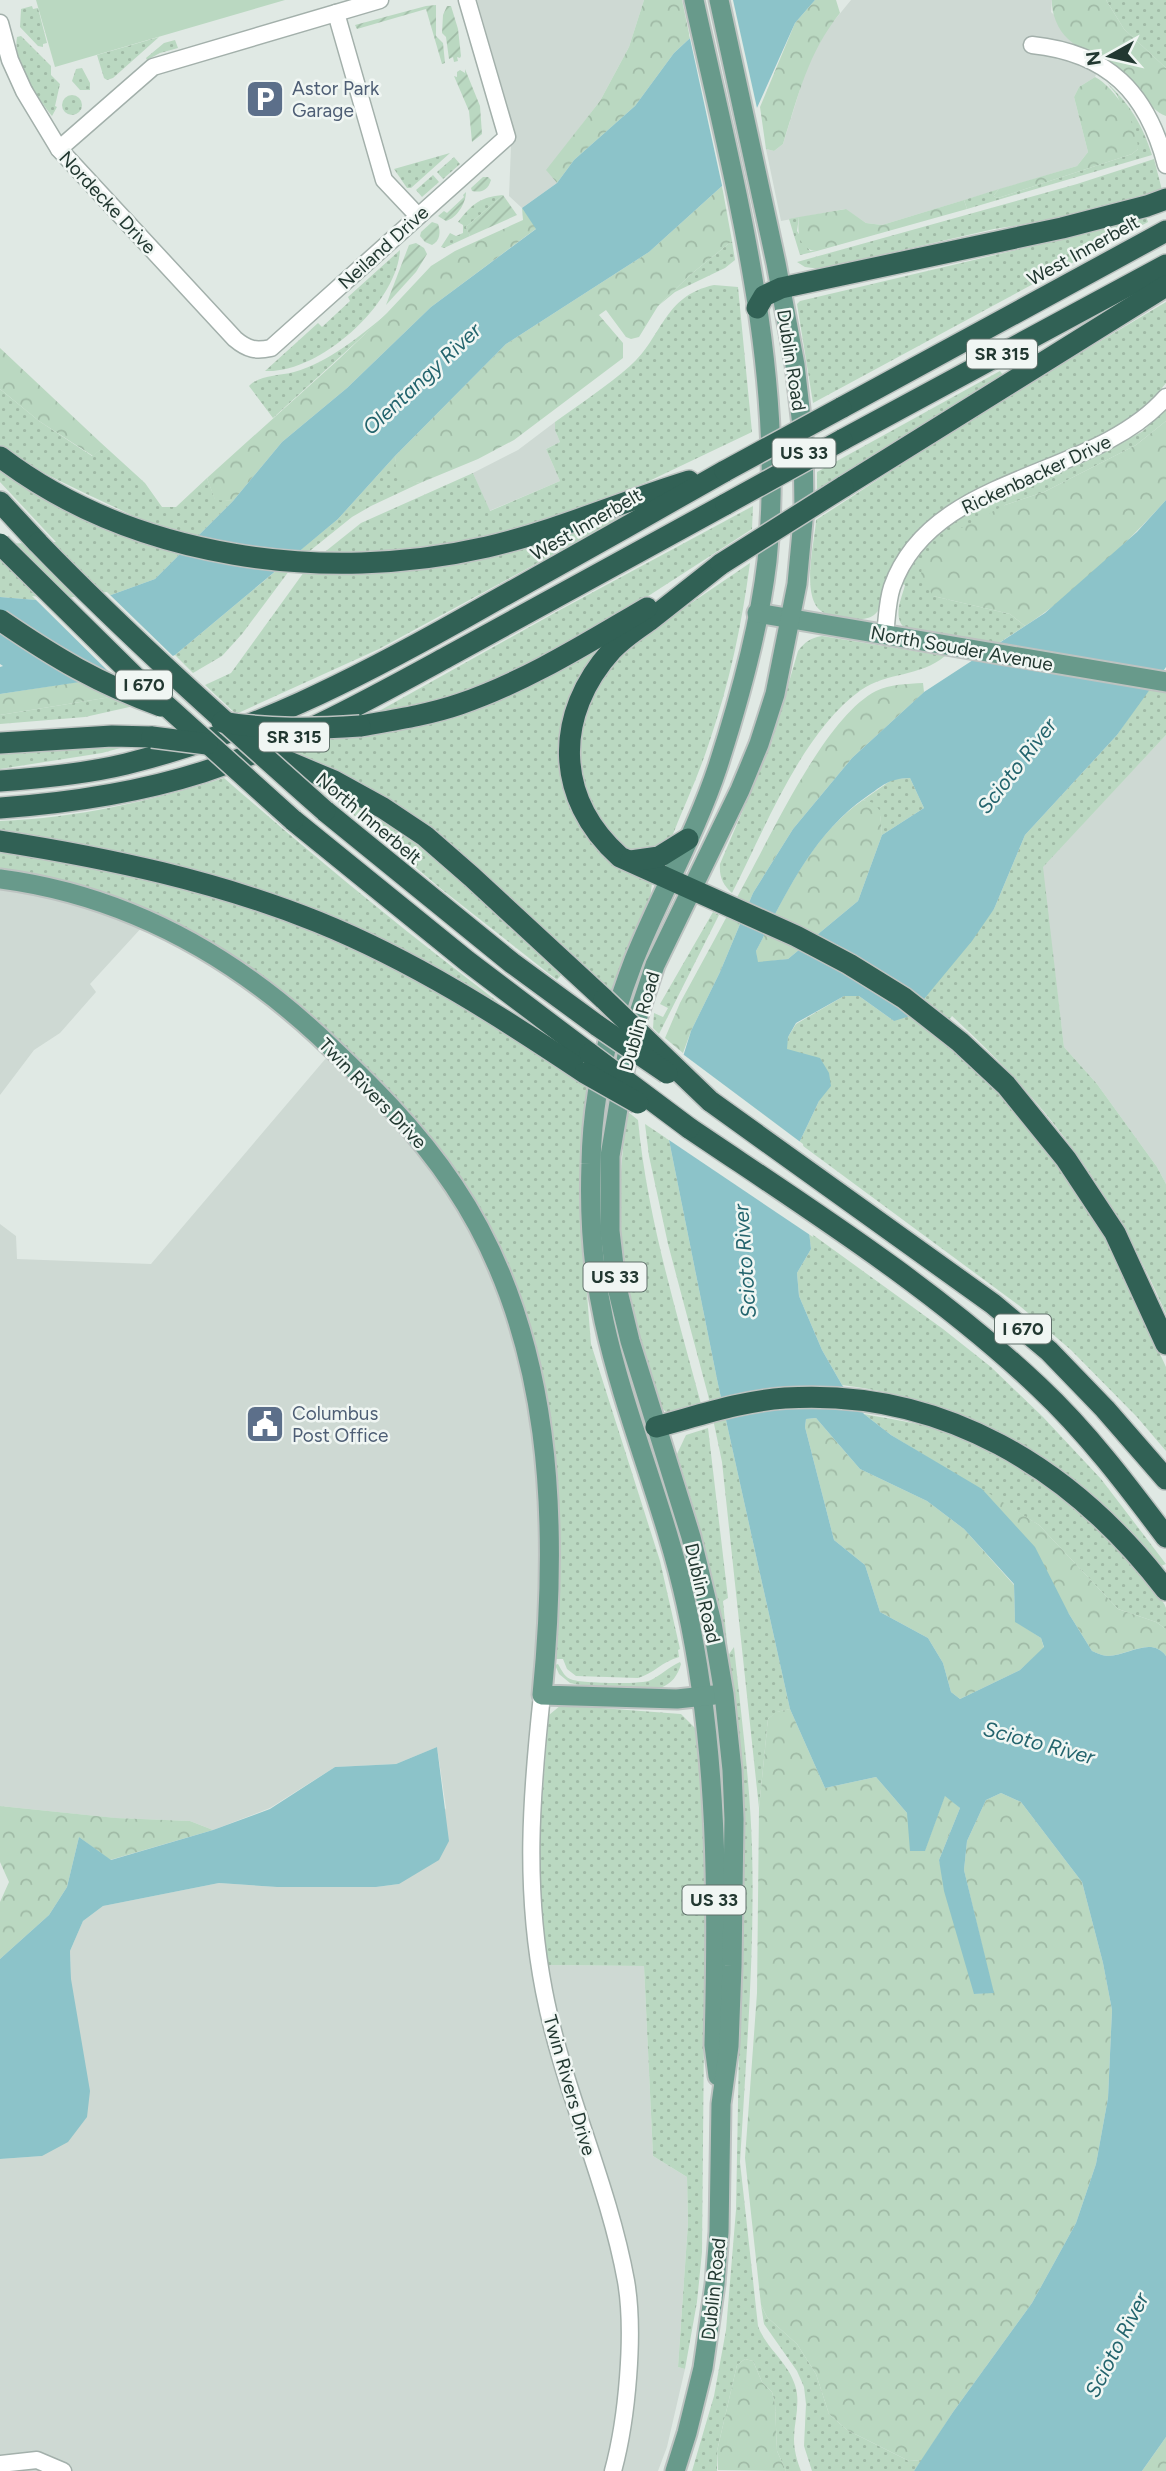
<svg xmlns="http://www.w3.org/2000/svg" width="1166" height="2471" viewBox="0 0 1166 2471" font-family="Figtree,sans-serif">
	<defs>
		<pattern id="grass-dots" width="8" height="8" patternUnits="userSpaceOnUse" patternTransform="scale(1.75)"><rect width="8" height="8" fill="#bad8c1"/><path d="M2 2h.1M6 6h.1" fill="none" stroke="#a0baa6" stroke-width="1.8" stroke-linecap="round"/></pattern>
		<pattern id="forest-crowns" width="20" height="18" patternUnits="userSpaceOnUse" patternTransform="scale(1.75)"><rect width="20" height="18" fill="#bad8c1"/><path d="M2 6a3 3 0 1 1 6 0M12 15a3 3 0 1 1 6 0" fill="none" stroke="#a0baa6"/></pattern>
		<pattern id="garden-furrows" width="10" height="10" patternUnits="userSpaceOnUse" patternTransform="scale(1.75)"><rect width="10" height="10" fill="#bad8c1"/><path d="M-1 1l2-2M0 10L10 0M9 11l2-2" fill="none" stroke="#a0baa6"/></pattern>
	</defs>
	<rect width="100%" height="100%" fill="#e0e9e4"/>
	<!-- built -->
	<g fill="#ced9d3">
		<path d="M477 0H644L629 47 600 101 547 170 557 183 522 208 509 196 512 122Z"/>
		<path d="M851 0H1052L1051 12 1102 59 1095 77 1079 87 1074 97 1088 152 1077 166 882 225 866 223 845 209 781 221 766 149 774 151 783 144 809 60 824 33Z"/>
		<path d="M555 422V430L560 442 546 449 560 481 489 511 473 473 518 450Z"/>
		<path d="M1166 735V1184L1157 1167 1097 1084 1064 1047 1042 867Z"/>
		<path d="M0 871 154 914 90 984 96 992 60 1033 34 1050 0 1095Z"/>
		<path d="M338 1044 416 1122 527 1322 554 1659 538 1849 547 1965 644 1966 653 2156 687 2177 688 2223 678 2367 685 2369 667 2447 658 2471H0V2159L42 2156 71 1979 70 1951 83 1921 103 1906 219 1883 277 1887H376L399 1884 446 1808 437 1747 396 1764 335 1767 270 1808 213 1830 190 1821 115 1818 0 1806V1224L16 1236 17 1259 151 1264Z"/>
	</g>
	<!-- grass -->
	<g fill="url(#grass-dots)">
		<path d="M1106 0H1166V68L1124 29Z"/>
		<path d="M32 6 33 9 38 8 47 43 43 44V47L38 46 20 27 21 9Z"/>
		<path d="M21 36 51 66V75L60 84 55 106 57 107 52 116C38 98 12 61 17 37Z"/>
		<path d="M159 37 113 78 107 80 104 78 97 55Z"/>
		<path d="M175 40 178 48 160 53 147 60 146 58 164 43Z"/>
		<path d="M82 68 90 83V90H80L72 81 76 69Z"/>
		<path d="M1107 83C1130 104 1143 126 1152 155L967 209 964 200 999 189 993 196 998 198 1132 154 1138 149 1117 95Z"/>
		<circle cx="72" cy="105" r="10"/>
		<path d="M450 153 411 188H407L394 169Z"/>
		<path d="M454 157 460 164 443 179 437 172Z"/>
		<path d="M1154 159 1162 190 1075 216 994 229 820 269 805 267 797 262 1077 184Z"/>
		<path d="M433 175 439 182 422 197 416 190Z"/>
		<path d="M503 195 466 227 470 236 444 248 441 247 450 233 456 236 463 233V225L458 222C472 204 480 197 503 195Z"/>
		<path d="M1146 216 1148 222 813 403 797 304 800 301 1012 251Z"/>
		<path d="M799 217 797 231 810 251H817L800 255 789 219Z"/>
		<path d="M732 241 735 260 725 268 675 292 658 306 690 275Z"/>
		<path d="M400 250C397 304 319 374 265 371L318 323 322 327 350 301 348 297Z"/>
		<path d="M714 285 738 287 752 432 647 482 538 524 431 551 321 555 361 523 473 473 490 511 560 481 546 449 560 442 555 430V422C580 404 607 386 630 366 663 337 663 296 714 285Z"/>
		<path d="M1166 302V383C1114 454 1008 465 937 514 914 529 899 551 888 576 884 587 884 608 874 615 864 623 838 618 827 614 798 605 815 543 816 520L991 406Z"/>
		<path d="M387 314 273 418 249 386C259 375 279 376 294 372 330 362 359 336 387 314Z"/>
		<path d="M1000 371 1003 375 817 490V472Z"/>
		<path d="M0 389 39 421 92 456 100 450V442L145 483 162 507H176L207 478 215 499 233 501 155 579 111 595 60 602 0 597V544L56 542 0 482V466L115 529 131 515C87 493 40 475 0 446Z"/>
		<path d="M1166 408V421L1136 445 1044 492 1005 505 933 596 1010 614 1025 626 997 644 906 629C892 618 901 600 905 585L902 584C918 554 934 532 964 514L1125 441 1143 431Z"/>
		<path d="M395 456C397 474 403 479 420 483L371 506 352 517 306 554 298 552 338 519Z"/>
		<path d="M753 506 752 529 608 622 467 695 372 715 558 611Z"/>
		<path d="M637 509 379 649 236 714 205 685 231 673 304 572 387 571Z"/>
		<path d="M750 563C742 624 729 685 709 743 699 774 685 804 673 834L666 846 629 852 601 824 581 781 579 737 591 694 621 655 650 631Z"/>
		<path d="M277 570 289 571 242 634 222 656 193 673 175 655Z"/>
		<path d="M822 636 945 656C920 677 887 672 861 690 801 733 765 829 732 893 723 885 719 877 720 864L771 744 798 651C805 642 810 638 822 636Z"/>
		<path d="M605 641 563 769 643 877 652 883 650 899 612 992 446 842 398 805 367 787 293 753 327 738 381 732Z"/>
		<path d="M1149 688 1166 691V735L1043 867 1064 1047 1097 1084 1157 1167 1166 1184V1314C1112 1191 1051 1107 952 1016L938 1037 970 1063 1020 1116 1047 1147 1092 1215 1114 1255 1166 1367V1451L1137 1417 1071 1350 1021 1307 799 1143 819 1101 786 1048 788 1037 796 1024 844 996H859L894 1021 994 909 1025 835 1117 735Z"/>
		<path d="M111 697 134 706 85 717 0 724V715Z"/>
		<path d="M139 743 102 753 0 769V749Z"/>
		<path d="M309 777 364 804 435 854 562 974 557 980 440 888Z"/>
		<path d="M224 778C313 856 404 931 498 1002L496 1005 349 929 0 834V821C77 818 151 801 224 778Z"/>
		<path d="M910 778 924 808 882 835C880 816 883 806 863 800L893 779Z"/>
		<path d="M0 852 78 863 165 882 242 905 321 934 416 979 489 1018 588 1085 581 1146 579 1196 591 1344 660 1561 680 1649 678 1650 679 1657C663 1661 653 1674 638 1678L576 1676 567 1669 563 1659H554L552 1441 467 1191 241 965 0 871Z"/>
		<path d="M713 912 719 915 659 1034 653 1028 654 1013 663 1017 668 1008 660 1004Z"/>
		<path d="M627 1111 638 1120C647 1216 676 1310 701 1404L674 1413 666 1412 660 1406C642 1344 622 1283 620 1218 619 1182 623 1146 627 1111Z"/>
		<path d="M645 1124 669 1140 718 1384 790 1709 777 1712 768 1719 759 1808 722 1462 708 1395 668 1244 649 1156Z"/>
		<path d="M809 1232 943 1329 991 1367 1043 1417 1101 1479 1166 1564 1161 1566C1146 1549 1131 1530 1114 1515 1031 1438 954 1400 842 1385L822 1350 799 1296 797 1273 811 1249Z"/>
		<path d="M864 1414C895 1420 928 1424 958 1435 1033 1464 1097 1521 1147 1583 1152 1590 1164 1600 1166 1608 1166 1614 1166 1623 1166 1629L1156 1622 1118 1609 1039 1525 891 1435Z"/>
		<path d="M708 1428 728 1598 723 1601 727 1643 725 1645 696 1516 677 1454 686 1435Z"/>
		<path d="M734 1647C741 1714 750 1781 752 1848 755 1953 746 2058 740 2162L758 2326C766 2348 788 2362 795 2385 801 2403 794 2421 794 2439 794 2450 797 2461 801 2471H786L777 2451 775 2404 772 2392 762 2382 753 2361 745 2359 737 2365 717 2451V2471H692L714 2396 726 2330 736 2210 743 1834 727 1657Z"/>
		<path d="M680 1662 681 1664C678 1675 672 1684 660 1688 645 1693 587 1687 570 1683L559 1674 555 1665 558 1664C562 1671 565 1678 573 1680 584 1683 642 1685 651 1680 661 1675 669 1667 680 1662Z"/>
		<path d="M561 1705 681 1714 695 1728 698 1741 704 1818 705 1921 702 2252 697 2302 685 2369 678 2367 688 2223 687 2177 653 2156 644 1966 546 1965 539 1902 538 1849 549 1715Z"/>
		<path d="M761 2305 767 2317 797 2344 816 2374 829 2414 847 2430 909 2461 922 2460 914 2471H812L804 2446 806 2404 804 2387 797 2371 764 2324Z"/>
	</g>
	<!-- forest -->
	<g fill="url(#forest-crowns)">
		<path d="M644 0H682L690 38 674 53 635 106 574 160 557 183 546 170 600 101 629 47Z"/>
		<path d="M815 0H836L840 13C808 53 798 96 783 144L774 151 766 149 760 107 795 23Z"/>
		<path d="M1052 0H1106L1124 29 1166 68V116C1147 109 1140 86 1125 73 1108 60 1083 53 1068 39 1058 30 1051 13 1052 0Z"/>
		<path d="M1095 77C1116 88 1138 125 1138 149L1132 154 998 198 993 196 999 189 1077 166 1088 152 1074 97 1079 87Z"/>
		<path d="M722 186 732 241 690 275 658 306 639 337 631 339 626 337 606 310 599 315 623 343V358L514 440 478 459 420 483 405 480 396 469 395 456 506 344 649 252Z"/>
		<path d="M964 200 967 209 817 251C799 250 797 233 799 217L846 209 866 223 882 225Z"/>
		<path d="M522 208 537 228 431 307 347 388 282 442 233 501 215 500 207 478 339 359 387 313 431 266 455 251 523 220Z"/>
		<path d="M0 348 100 442V450L93 456 39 421 0 389Z"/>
		<path d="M1166 421V500C1126 544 1075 594 1025 626L1010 614 933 596 921 575 923 556 946 536 1005 505 1044 492 1136 445Z"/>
		<path d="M77 682 111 697 0 715V694Z"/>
		<path d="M923 683 924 692 852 758 793 829 753 893 720 972 691 1031 683 1053 665 1038 680 1003C703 961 726 918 749 875 775 827 827 716 876 691 890 684 907 684 923 683Z"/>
		<path d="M863 800 874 803 880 811 882 835 858 901 788 959 757 963 756 951C785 896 811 836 863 800Z"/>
		<path d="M816 1418 860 1469 927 1501 964 1529 1014 1585 1015 1621 1041 1638 1044 1648 1020 1670 960 1699 951 1692 943 1663 928 1638 880 1612 865 1565 834 1540 805 1427 806 1419Z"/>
		<path d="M982 1489 1039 1525 1118 1609 1156 1622 1166 1629V1656C1151 1636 1127 1656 1108 1656 1103 1656 1097 1653 1092 1651L1069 1614Z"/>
		<path d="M790 1709 825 1788 876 1777 907 1813 925 1850 945 1795 960 1808 939 1860 975 1994 993 1992 964 1870 967 1841 986 1800 1001 1793 1021 1802 1082 1882 1103 1963 1112 2010 1108 2098 1096 2164 1076 2223 1032 2303 953 2412 922 2460 909 2461 847 2430 829 2414 816 2374 797 2344 767 2317 761 2305 745 2158 757 1993 759 1808 768 1719 776 1712Z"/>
		<path d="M0 1806 116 1818 190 1821 213 1830 110 1860 79 1837 67 1887 49 1915 0 1959V1902L9 1882 0 1862Z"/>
		<path d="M745 2359 753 2361 762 2382 772 2392 775 2404 777 2451 786 2471 718 2470 717 2451 737 2365Z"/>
		<path d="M1166 2437V2471H1142Z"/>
	</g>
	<!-- garden -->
	<g fill="url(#garden-furrows)">
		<path d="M436 5V36L443 43 445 63 442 64 426 9 357 29 355 25 426 6Z"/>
		<path d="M447 6H451L458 29 461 56 460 58 457 57 458 61 454 62 453 57 449 59 446 37 442 33 443 15Z"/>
		<path d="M465 69 480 106 482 134 472 142 469 111 454 76 457 77V72L460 70 465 73Z"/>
		<path d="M483 177H488L491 180C488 190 482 193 472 191L471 188Z"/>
		<path d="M466 192C466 203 457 218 446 221L438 216 444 211 447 213 464 197 463 195Z"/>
		<path d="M503 195 517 215 470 236 466 227Z"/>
		<path d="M432 222 438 224C441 232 440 241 432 245L425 242 420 236 421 232Z"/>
		<path d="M416 243 424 248 427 254 416 272 386 305 409 245Z"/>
	</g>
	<!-- pitch -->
	<path fill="#bad8c1" d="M36 0H285L55 67Z"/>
	<!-- water -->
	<g fill="#8cc3c9" fill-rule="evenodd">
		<path d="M731 0H815L795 23 722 186 649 252 506 344 395 456 338 519 175 655 133 674 0 694V667L3 666 0 664V597L61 602 111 595 155 579 233 501 282 442 347 388 431 307 536 229 522 208 557 183 574 160 635 106 674 53Z"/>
		<path d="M1166 500V667L1117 735 1025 835 994 909 972 941 910 1016 894 1021 859 996H844L796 1023 788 1037 787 1049 820 1058 829 1073 831 1086 819 1101 799 1143 811 1249 797 1273 799 1296 822 1350 842 1385 864 1414 891 1435 982 1489 1035 1547 1069 1614 1092 1651C1097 1653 1103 1656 1108 1656 1128 1656 1151 1636 1166 1656V2437L1142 2471H914L953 2412 1032 2303 1076 2223 1096 2164 1108 2098 1112 2010 1103 1963 1082 1882 1021 1802 1001 1793 986 1800 967 1841 964 1870 994 1993 974 1994 944 1891 939 1860 960 1808 945 1796 925 1851H910L907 1813 876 1777 825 1788 790 1709 718 1384 669 1140 672 1092 691 1031 720 972 753 893 793 829 852 758 924 692 1045 613 1137 532ZM910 778 924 808 882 835 858 901 788 959 758 962 756 951C786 894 812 835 866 797 884 785 887 779 910 778ZM816 1418 860 1469 927 1501 964 1529 1014 1584 1015 1622 1041 1638 1044 1647 1020 1670 960 1699 951 1692 943 1663 928 1638 880 1612 865 1565 834 1540 805 1427 806 1419Z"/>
		<path d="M437 1747 449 1841 439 1860 399 1884 376 1887H277L219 1883 103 1906 83 1921 70 1951 71 1979 90 2091 87 2117 68 2142 42 2156 0 2159V1959L49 1915 67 1887 79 1837 111 1860 213 1830 270 1809 335 1767 396 1764Z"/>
	</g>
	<!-- pier -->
	<g fill="#e0e9e4">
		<path d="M726 0H733L759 117 723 190 689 34Z"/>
		<path d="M107 592 176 659 134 678 117 680 32 596 60 599Z"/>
		<path d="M680 1052 803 1144 813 1237 666 1138 669 1092Z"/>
	</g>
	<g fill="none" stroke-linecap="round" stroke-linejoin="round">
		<!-- minor casing -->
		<g stroke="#a3b0ab" stroke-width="19">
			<g id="minor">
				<path d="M336 13 384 180 418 216"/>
				<path d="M0 23 10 60 24 91 59 149 235 339C248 350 256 351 271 348L507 137 467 0"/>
				<path d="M1032 45C1108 53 1147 92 1166 165"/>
				<path d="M59 149 153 67 380 0"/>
				<path d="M885 635C887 619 887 602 892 587 932 473 1093 480 1166 397"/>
				<path d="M542 1695C531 1797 524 1888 544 1991 563 2090 608 2182 626 2281 635 2333 627 2420 613 2471"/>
				<path d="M0 2464 37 2460 63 2471"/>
			</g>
		</g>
		<!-- major casing -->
		<g stroke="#bdc3c1" stroke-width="23">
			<g id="major">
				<path d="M694 0C734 183 787 373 767 561 759 630 739 701 718 766 696 833 660 895 634 960 609 1025 592 1094 591 1164 589 1217 593 1270 604 1321 625 1417 665 1508 686 1604 718 1749 718 1898 714 2045L718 2076"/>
				<path d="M757 613 1166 682"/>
				<path d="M0 879C123 895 228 952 319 1036 368 1082 417 1130 454 1186 554 1335 559 1524 542 1695L677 1699 714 1695"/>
				<path d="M675 2471 687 2433 703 2368 715 2284 719 2232 721 2104 729 2046 732 1966 734 1819 732 1770 724 1694 712 1623 691 1537 630 1341 616 1283 610 1231V1156L629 1043 655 965 740 790 759 744 775 694 797 584 804 510 803 435 795 365 776 263 719 0"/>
			</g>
		</g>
		<!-- highway casing -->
		<g stroke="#bdc3c1" stroke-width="24">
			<g id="highway">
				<path d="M757 308 764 296 781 288 1062 228 1147 206 1166 199"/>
				<path d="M841 408 1166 231"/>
				<path d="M842 440 1166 265"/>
				<path d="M0 457C135 559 325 584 487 547 556 531 621 502 689 481"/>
				<path d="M843 487 1166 286"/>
				<path d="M0 502 38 543"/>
				<path d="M721 564C697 583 674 601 650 620 637 629 623 638 612 650 554 714 554 798 620 857L796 936 849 964 904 998 960 1042 1006 1085 1066 1159 1115 1233 1166 1344"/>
				<path d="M360 726C394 720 428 715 460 704 527 681 587 643 647 608"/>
				<path d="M0 743 112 736 152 737"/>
				<path d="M284 760 334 781 383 808 425 836 472 877 604 999"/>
				<path d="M0 781C42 778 85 774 126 764 249 734 356 679 466 617 552 569 639 520 725 471"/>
				<path d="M0 808C69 803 137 793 203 772 289 744 368 700 447 657 540 607 633 556 726 504"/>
				<path d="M325 811 512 963 598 1026"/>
				<path d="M293 820 467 961 590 1054"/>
				<path d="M0 841C108 858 216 881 318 922 414 961 500 1016 585 1073"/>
				<path d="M631 861 659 857 688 839"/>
				<path d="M710 1101 993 1304 1049 1351 1105 1409 1166 1479"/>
				<path d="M689 1128C809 1209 933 1287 1039 1387 1087 1432 1127 1485 1166 1537"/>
				<path d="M656 1427C698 1416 741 1401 785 1398 942 1388 1073 1468 1166 1590"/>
			</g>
		</g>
		<!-- minor -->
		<use href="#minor" stroke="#fff" stroke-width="16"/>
		<!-- major -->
		<use href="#major" stroke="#689a8b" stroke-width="19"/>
		<!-- highway -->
		<use href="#highway" stroke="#316155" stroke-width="21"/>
		<!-- highway-bridge casing -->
		<g stroke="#bdc3c1" stroke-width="24" stroke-linecap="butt">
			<g id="highway-bridge">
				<path d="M725 471 841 408"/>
				<path d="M726 504 842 440"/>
				<path d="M38 543C129 637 227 724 325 811"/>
				<path d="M0 544 139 681 293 820"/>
				<path d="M721 564 843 487"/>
				<path d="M0 620C54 657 99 684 161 706"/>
				<path d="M222 722C268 730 314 729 360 726"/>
				<path d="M152 737 207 744"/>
				<path d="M604 999 710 1101"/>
				<path d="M598 1026 667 1073"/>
				<path d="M590 1054 689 1128"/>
				<path d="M585 1073 638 1103"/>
			</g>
		</g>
		<!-- highway-bridge -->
		<use href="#highway-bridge" stroke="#316155" stroke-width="21"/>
	</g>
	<!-- icons -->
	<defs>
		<g id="parking-square" transform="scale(2.0125)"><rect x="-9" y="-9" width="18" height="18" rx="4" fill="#5c6f8a" stroke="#f0f6f3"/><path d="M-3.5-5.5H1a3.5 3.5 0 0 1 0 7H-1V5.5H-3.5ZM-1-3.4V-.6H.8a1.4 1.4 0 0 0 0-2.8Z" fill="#fff"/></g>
		<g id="civic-square" transform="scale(2.0125)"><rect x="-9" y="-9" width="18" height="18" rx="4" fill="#5c6f8a" stroke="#f0f6f3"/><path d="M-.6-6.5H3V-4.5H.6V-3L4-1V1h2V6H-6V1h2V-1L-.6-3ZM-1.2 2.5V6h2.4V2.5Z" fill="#fff"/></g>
	</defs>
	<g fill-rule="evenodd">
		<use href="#parking-square" x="265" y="99"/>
		<use href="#civic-square" x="265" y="1424"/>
	</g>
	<g text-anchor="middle" stroke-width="5" stroke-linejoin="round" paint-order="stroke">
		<!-- shield labels -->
		<g fill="#f0f6f3" stroke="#60716b" stroke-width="2">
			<rect x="967" y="339.5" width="70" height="29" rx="5"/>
			<rect x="772.5" y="438.5" width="63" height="29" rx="5"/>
			<rect x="116" y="670.5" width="56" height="29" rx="5"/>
			<rect x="259" y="722.5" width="70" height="29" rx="5"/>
			<rect x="583.5" y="1262.5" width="63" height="29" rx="5"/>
			<rect x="995" y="1314.5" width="56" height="29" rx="5"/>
			<rect x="682.5" y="1885.5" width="63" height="29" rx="5"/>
		</g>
		<g font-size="18" font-weight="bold" fill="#223831">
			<text x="1002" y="360">SR 315</text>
			<text x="804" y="459">US 33</text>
			<text x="144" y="691">I 670</text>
			<text x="294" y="743">SR 315</text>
			<text x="615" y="1283">US 33</text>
			<text x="1023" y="1335">I 670</text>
			<text x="714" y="1906">US 33</text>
		</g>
		<!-- service labels -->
		<g font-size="19" fill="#4e5e75" stroke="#f0f6f3" text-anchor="start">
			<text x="292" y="95">Astor Park<tspan x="292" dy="22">Garage</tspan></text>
			<text x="292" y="1420">Columbus<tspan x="292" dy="22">Post Office</tspan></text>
		</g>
		<!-- street labels -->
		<g font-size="19" fill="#223831" stroke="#f0f6f3">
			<text transform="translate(108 202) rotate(47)" y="7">Nordecke Drive</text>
			<text transform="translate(383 247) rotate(-42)" y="7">Neiland Drive</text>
			<text transform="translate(1083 250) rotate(-29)" y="7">West Innerbelt</text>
			<text transform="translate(792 360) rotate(81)" y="7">Dublin Road</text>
			<text transform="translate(1036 474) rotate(-25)" y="7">Rickenbacker Drive</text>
			<text transform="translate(586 524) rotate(-30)" y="7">West Innerbelt</text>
			<text transform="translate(962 648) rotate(10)" y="7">North Souder Avenue</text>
			<text transform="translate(369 818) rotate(40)" y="7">North Innerbelt</text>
			<text transform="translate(639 1021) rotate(-74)" y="7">Dublin Road</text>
			<text transform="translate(373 1093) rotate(46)" y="7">Twin Rivers Drive</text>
			<text transform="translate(703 1593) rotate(77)" y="7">Dublin Road</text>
			<text transform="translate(570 2085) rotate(74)" y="7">Twin Rivers Drive</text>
			<text transform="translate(713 2289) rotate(-84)" y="7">Dublin Road</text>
		</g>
		<!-- water labels -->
		<g font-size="21" font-style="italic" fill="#23646d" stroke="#f0f6f3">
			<text transform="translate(422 379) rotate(-43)" y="7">Olentangy River</text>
			<text transform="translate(1017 766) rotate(-52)" y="7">Scioto River</text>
			<text transform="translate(745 1261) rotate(-94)" y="7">Scioto River</text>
			<text transform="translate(1039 1743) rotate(15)" y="7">Scioto River</text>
			<text transform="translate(1117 2345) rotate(-63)" y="7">Scioto River</text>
		</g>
	</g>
	<!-- north arrow -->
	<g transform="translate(1110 56) rotate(262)" stroke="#f0f6f3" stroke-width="5" paint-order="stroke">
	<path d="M0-5L12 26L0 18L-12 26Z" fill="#223831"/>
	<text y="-10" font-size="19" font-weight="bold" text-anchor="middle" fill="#223831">N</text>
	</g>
</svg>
